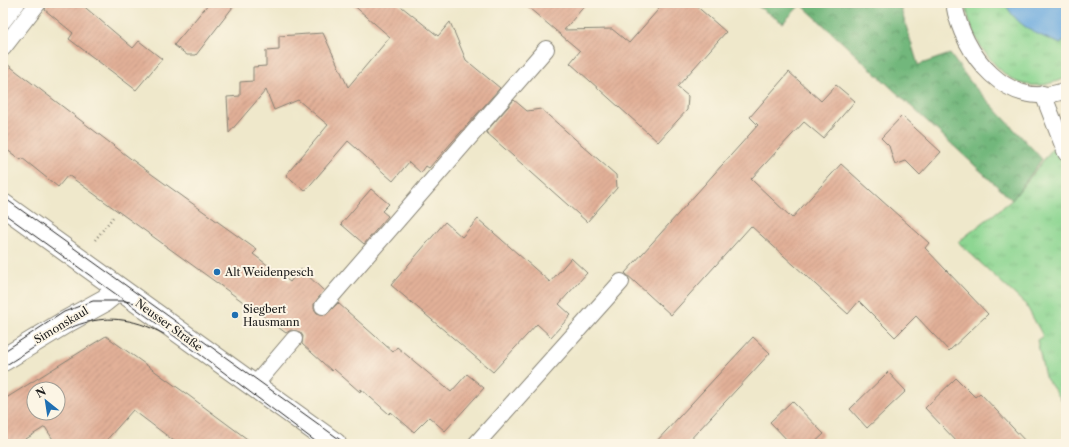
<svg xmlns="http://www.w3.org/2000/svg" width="1069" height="447" viewBox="0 0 1069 447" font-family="'Libre Caslon Text',serif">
	<defs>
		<pattern id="grass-tufts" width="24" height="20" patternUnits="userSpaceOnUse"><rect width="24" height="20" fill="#8dd692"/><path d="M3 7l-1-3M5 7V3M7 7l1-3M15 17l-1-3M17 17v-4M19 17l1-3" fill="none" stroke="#79b77d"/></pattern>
		<pattern id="forest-crowns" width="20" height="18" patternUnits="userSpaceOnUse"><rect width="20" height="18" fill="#72b77c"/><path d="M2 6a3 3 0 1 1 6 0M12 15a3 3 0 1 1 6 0" fill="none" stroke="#5d9465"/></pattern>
		<pattern id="building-hatch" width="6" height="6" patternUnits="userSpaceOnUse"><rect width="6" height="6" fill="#e2b098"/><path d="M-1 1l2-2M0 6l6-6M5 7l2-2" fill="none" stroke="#c19782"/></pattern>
	</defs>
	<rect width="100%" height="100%" fill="#fcf5e5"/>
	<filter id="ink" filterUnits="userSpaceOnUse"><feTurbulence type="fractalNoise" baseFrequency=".025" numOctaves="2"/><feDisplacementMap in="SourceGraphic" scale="8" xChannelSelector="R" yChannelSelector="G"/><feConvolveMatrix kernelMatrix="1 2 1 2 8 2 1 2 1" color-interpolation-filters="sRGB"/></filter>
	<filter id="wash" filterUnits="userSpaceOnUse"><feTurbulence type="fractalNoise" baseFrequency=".012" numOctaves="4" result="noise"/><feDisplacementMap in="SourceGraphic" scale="16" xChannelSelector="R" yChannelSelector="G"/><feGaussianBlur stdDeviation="0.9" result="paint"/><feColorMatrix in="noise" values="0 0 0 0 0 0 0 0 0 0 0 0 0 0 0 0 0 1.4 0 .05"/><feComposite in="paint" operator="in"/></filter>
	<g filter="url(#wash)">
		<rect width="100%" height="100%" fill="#efe8cb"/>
		<!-- grass -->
		<g fill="url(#grass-tufts)" stroke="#547957">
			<path d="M965 3H1066V78C1053 83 1038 88 1024 84 1006 81 984 54 976 38 970 27 968 15 965 3Z"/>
			<path d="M1066 120V406L1045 377 1037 340 1043 336 1026 305 958 242 1012 200 1064 134Z"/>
		</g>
		<!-- forest -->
		<path fill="url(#forest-crowns)" stroke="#476a4c" d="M753 3H899L918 65 950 54 972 84 1042 159 1012 200 801 4 783 23Z"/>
		<!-- water -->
		<path fill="#6dabdf" stroke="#44647e" d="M1005 3H1066V37L1061 44C1038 35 1017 27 1005 3Z"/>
		<g id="blocks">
			<!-- building -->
			<g fill="url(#building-hatch)" fill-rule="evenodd">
				<path d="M47 3H80L133 48 139 41 162 59 136 90 69 39 73 33 45 10Z"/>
				<path d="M209 3H236L196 55H187L174 45Z"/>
				<path d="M351 3H397L438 36 450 22 466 60 500 88 429 168 426 166 421 173 409 162 393 181 348 141 305 191 286 175 328 125 298 100 274 110 266 90 229 133 227 97 240 96V82L253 81V67L266 66V51L279 50V36L323 33 348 87 390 37Z"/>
				<path d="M523 3H587L564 30 612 29 629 43 664 3H693L726 32 677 87 688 96 687 110 658 142 570 63 580 51Z"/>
				<path d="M3 61 139 165 257 250 253 254 290 282 301 269 324 291 314 304V309L317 313 326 315 338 303 393 352 397 347 451 392 467 374 484 388 445 431 429 417 414 432 391 412 389 414 361 389 360 392 334 369 332 371 302 344 303 336 300 332 291 330 286 333 68 175 58 187 22 158 21 160 3 147Z"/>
				<path d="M789 72 821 101 836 85 855 101 823 138 804 122 751 179 792 218 841 164 929 243 925 248 988 314 949 351 916 316 895 337 859 301 848 314 751 226 671 315 625 273 758 125 750 117Z"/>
				<path d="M514 100 527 111 541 109 616 175 617 188 587 222 486 132Z"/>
				<path d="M902 116 941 152 920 175 906 161 895 165 889 146 881 138Z"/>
				<path d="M371 189 389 204 382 211 388 216 364 244 341 224Z"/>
				<path d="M478 219 550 282 571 258 587 273 559 304 571 315 551 337 537 324 493 372 391 285 445 222 462 237Z"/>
				<path d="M106 336 188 395 254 444H178L133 410 103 444H56L45 427 18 444H3V400ZM34 389H58V413H34Z"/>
				<path d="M753 337 770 353 750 375 686 444H654Z"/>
				<path d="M888 372 906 391 867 428 850 409Z"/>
				<path d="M956 378 975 397 980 393 1028 444H959L925 408Z"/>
				<path d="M792 401 824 434 813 444H791L770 422Z"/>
			</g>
		</g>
	</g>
	<g filter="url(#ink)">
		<use href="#blocks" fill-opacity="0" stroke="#868274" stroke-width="1"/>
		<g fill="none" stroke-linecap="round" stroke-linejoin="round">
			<!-- service casing -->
			<g stroke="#868274" stroke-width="18">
				<g id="service">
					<path d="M954 3C962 54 1008 113 1066 90"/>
					<path d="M3 21 17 3"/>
					<path d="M3 48 38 3"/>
					<path d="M1043 94 1066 153"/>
					<path d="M323 306 546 49"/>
					<path d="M254 386 294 339"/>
					<path d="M476 444 621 282"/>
				</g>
			</g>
			<!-- minor casing -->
			<g stroke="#868274" stroke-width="24">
				<path id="minor" d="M3 360 64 323 104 301 119 289"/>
			</g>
			<!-- secondary casing -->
			<g stroke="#868274" stroke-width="24">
				<path id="secondary" d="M3 205 335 444"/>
			</g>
			<!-- path -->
			<path stroke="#868274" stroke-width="2.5" stroke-dasharray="1 3" stroke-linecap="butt" d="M95 240 114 216"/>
			<!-- service -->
			<use href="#service" stroke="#fff" stroke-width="16"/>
			<!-- minor -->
			<use href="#minor" stroke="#fff" stroke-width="22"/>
			<!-- secondary -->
			<use href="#secondary" stroke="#fff" stroke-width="22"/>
			<!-- tram -->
			<g stroke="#1c1c1c" stroke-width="1">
				<path d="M3 197 346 444"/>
				<path d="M3 213 202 356 319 444"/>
				<path d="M3 352 64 312 93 301H125L141 304 150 309"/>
				<path d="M3 367C60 332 97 299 164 334"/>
			</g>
		</g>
	</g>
	<!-- markers -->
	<g fill="#1f6fb2" stroke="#fcf5e5" stroke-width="1.5">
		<circle cx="217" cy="272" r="4"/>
		<circle cx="235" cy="315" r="4"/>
	</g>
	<g text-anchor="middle" stroke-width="4" stroke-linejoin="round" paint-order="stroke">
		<!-- poi labels -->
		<g font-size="11" fill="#1c1c1c" stroke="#fcf5e5" text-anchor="start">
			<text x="225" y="276">Alt Weidenpesch</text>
			<text x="243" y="313">Siegbert<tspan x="243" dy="13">Hausmann</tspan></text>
		</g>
		<!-- street labels -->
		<g font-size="11" fill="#1c1c1c" stroke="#fcf5e5">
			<text transform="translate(61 325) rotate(-31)" y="4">Simonskaul</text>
			<text transform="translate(169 325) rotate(36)" y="4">Neusser Straße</text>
		</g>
	</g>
	<!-- margin -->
	<rect width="1069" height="447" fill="none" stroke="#fcf5e5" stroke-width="16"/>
	<!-- north arrow -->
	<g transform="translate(46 401) rotate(330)"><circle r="19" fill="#fcf5e5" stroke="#a29e95"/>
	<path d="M0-3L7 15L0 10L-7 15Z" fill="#1f6fb2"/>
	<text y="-6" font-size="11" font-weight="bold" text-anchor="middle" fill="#1c1c1c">N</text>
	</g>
</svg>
